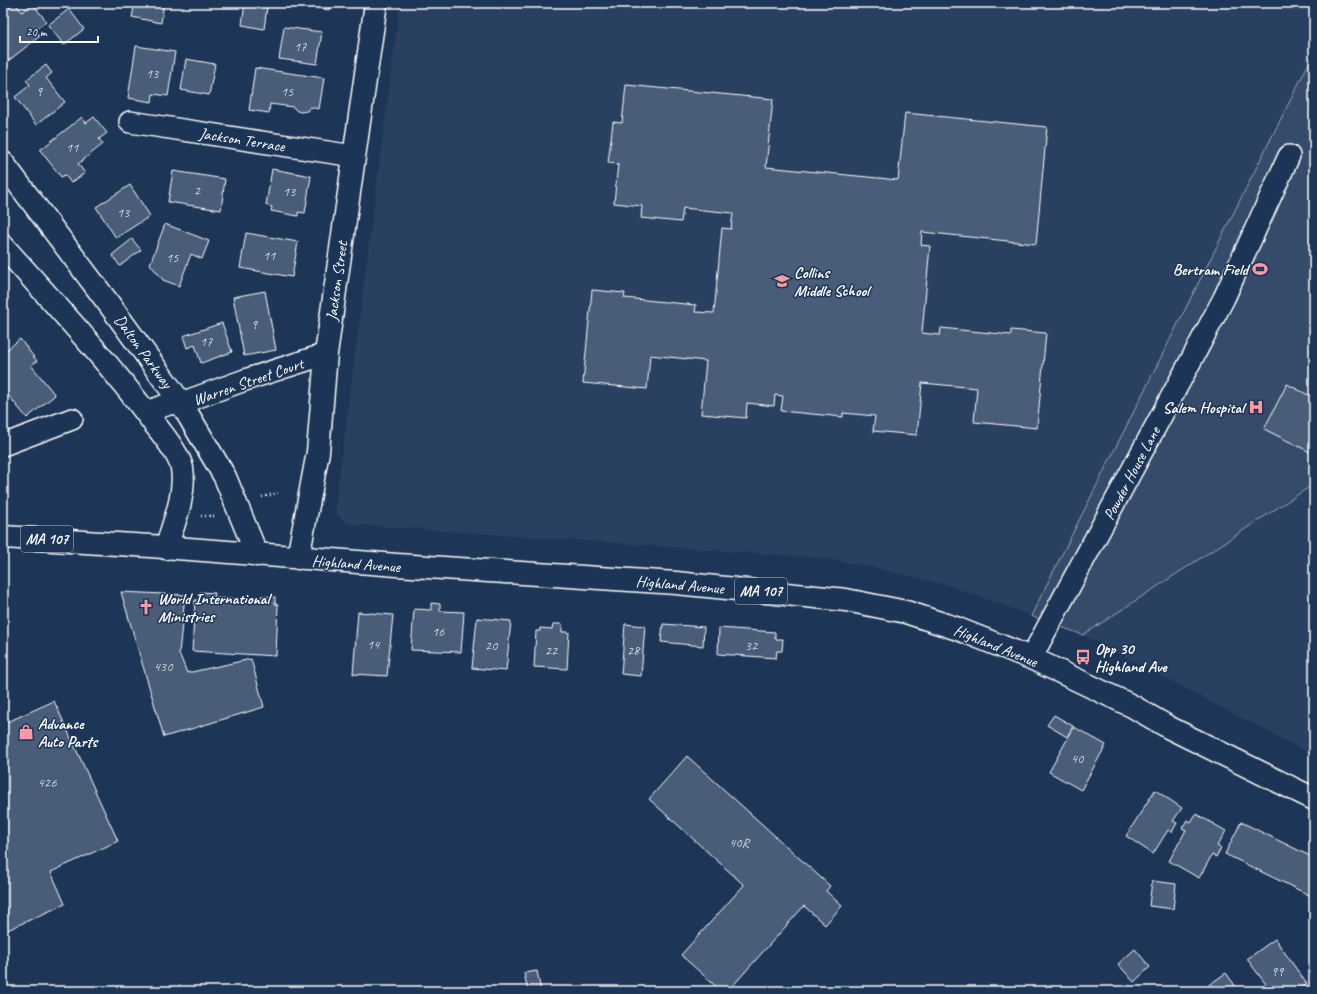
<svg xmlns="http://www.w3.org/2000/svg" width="1317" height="994" viewBox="0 0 1317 994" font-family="Caveat,sans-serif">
	<rect width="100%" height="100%" fill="#1d3557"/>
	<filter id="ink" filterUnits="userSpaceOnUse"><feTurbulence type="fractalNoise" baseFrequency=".025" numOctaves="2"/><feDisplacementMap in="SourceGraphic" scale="8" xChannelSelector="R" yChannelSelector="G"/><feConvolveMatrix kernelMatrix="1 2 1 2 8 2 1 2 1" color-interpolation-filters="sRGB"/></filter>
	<g filter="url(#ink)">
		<!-- built -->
		<g fill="#2a4161">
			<path d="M400 3H658L689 5 690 3H1314V53L1031 616 947 585 871 567 822 558 348 524 341 519 337 514 335 508Z"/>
			<path d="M1314 178V756L1083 635Z"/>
		</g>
		<!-- green -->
		<path fill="#364b69" stroke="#9aa5b4" d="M1314 53V484L1083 635 1031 616Z"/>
		<!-- building -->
		<g fill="#4a5d79" stroke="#fff">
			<path d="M15 3 22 12 33 4 46 21 35 30 40 36 3 65V13Z"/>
			<path d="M135 3H164L161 23 132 17Z"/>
			<path d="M245 3 267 7 264 29 242 25Z"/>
			<path d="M285 3H331L330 10Z"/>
			<path d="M69 9 84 29 64 45 48 25Z"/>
			<path d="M284 27 322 32 317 64 279 59Z"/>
			<path d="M136 46 175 52 168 96 153 94 152 102 128 98Z"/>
			<path d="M186 59 215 64 209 95 181 90Z"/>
			<path d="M46 65 52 73 46 78 65 102 36 125 15 97 30 85 26 80Z"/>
			<path d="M255 68 324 78 319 109 310 107 307 111 301 112 297 111 293 107 270 104 269 113 249 110Z"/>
			<path d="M626 85 773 99 766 167 898 180 905 113 1047 127 1036 244 922 232 921 245 930 246 922 333 940 335 941 328 1011 335V330L1046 333 1037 428 974 422 977 388 922 383 917 435 873 431 875 416 843 413V417L781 411 783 396 775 395 774 406 747 403 746 418 701 414 706 361 650 355 647 389 583 383 592 290 625 293 624 298 696 305 695 312 714 313 722 228 731 229 733 213 683 208 681 222 641 218 642 206 614 203 618 164 608 163 613 122 622 123Z"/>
			<path d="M82 117 86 123 94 117 107 133 99 139 103 144 78 164 85 173 71 183 65 175 61 177 40 150Z"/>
			<path d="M272 169 311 176 305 213 298 212V216L271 211 272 207 266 205Z"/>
			<path d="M173 171 225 179 221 210 168 202Z"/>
			<path d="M130 185 150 216 116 238 96 207Z"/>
			<path d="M165 224 209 241 202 259 191 254 179 286 163 280 150 264Z"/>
			<path d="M246 233 298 242 292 277 240 268Z"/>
			<path d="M132 239 141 250 120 266 112 255Z"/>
			<path d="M265 291 276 350 244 356 233 297Z"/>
			<path d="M222 323 232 352 201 363 195 345 187 348 183 336Z"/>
			<path d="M20 339 37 361 31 365 55 395 27 418 3 389V353Z"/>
			<path d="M1287 384 1314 398V454L1264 429Z"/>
			<path d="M121 592 185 595 179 653 187 673 251 659 264 707 164 737Z"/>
			<path d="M200 592 215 593 214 598 261 600V596L275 597V604H278L276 656 192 651 195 600H200Z"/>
			<path d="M431 603 440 604V611L464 612 461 652 411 650 414 609 431 610Z"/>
			<path d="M358 612 393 615 387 676 353 674Z"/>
			<path d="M477 618 511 621 506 671 472 668Z"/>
			<path d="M553 624H562V632H569L567 669 534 667 536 631H540V628L552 629Z"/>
			<path d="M625 624 645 626 641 676 621 674Z"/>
			<path d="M663 624 704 627 703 646 661 642Z"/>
			<path d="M719 628 775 632V639H783L782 651H777L776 658 718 654Z"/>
			<path d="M54 701 118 841 51 872 65 904 3 932V724Z"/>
			<path d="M1054 715 1073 726 1067 737 1047 725Z"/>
			<path d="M1074 727 1106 745 1081 790 1049 772Z"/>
			<path d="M687 756 830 886 826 891 842 906 825 925 804 906 728 991H721L681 955 744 885 649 799Z"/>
			<path d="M1155 790 1182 808 1173 821 1177 823 1172 832 1168 830 1153 854 1126 836Z"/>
			<path d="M1196 814 1226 831 1217 846 1221 848 1216 857 1212 855 1199 878 1169 861 1186 830 1182 828 1187 820 1191 822Z"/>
			<path d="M1241 822 1314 858V890L1311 896 1225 854Z"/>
			<path d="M1152 881 1176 884 1173 909 1149 906Z"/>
			<path d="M1275 939 1307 984 1297 991H1271L1247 959Z"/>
			<path d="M1135 949 1150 967 1134 982 1118 964Z"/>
			<path d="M537 971 541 991H528L524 973Z"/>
			<path d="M1226 973 1239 991H1200Z"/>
		</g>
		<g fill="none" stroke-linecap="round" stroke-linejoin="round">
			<!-- minor casing -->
			<g stroke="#fff" stroke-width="24">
				<g id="minor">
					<path d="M130 122 354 156"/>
					<path d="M146 412 169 404 181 403 245 380 326 354"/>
					<path d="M3 445 72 419"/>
					<path d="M1031 658 1195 353 1224 298 1289 156"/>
				</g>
			</g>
			<!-- tertiary casing -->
			<g stroke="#fff" stroke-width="25">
				<g id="tertiary">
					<path d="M3 163 109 304 181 403 225 477 257 555"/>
					<path d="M3 246C54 303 107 360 153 422 162 433 179 454 182 468 186 495 174 522 166 548"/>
				</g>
			</g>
			<!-- secondary casing -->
			<g stroke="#fff" stroke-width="25">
				<path id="secondary" d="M298 558 318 452 326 354 376 3"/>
			</g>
			<!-- primary casing -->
			<g stroke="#fff" stroke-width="25">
				<path id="primary" d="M3 537 150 546 397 565 676 583 846 600 906 612 958 629 1031 658 1132 706 1170 728 1314 799"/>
			</g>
			<!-- path -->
			<g stroke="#fff" stroke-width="2.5" stroke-dasharray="1 3" stroke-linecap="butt">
				<path d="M262 497 278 493"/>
				<path d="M201 516H214"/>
			</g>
			<!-- minor -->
			<use href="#minor" stroke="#1d3557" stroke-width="21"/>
			<!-- tertiary -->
			<use href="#tertiary" stroke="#1d3557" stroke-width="22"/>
			<!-- secondary -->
			<use href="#secondary" stroke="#1d3557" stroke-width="22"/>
			<!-- primary -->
			<use href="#primary" stroke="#1d3557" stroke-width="22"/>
		</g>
	</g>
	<!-- icons -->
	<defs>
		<g id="stadium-bare" transform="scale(1.2)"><path d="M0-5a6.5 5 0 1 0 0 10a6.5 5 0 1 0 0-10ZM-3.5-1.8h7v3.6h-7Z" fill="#ff9aa2" stroke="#1d3557" stroke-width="2.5" paint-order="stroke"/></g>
		<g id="school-bare" transform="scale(1.2)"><path d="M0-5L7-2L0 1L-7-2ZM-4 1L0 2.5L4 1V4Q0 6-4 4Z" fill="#ff9aa2" stroke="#1d3557" stroke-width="2.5" paint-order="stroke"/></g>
		<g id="hospital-bare" transform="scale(1.2)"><path d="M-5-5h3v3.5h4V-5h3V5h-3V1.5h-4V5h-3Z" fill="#ff9aa2" stroke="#1d3557" stroke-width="2.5" paint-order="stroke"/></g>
		<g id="church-bare" transform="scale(1.2)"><path d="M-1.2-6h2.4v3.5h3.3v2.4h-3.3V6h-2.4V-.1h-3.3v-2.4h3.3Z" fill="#ff9aa2" stroke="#1d3557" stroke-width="2.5" paint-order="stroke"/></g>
		<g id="bus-bare" transform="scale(1.2)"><path d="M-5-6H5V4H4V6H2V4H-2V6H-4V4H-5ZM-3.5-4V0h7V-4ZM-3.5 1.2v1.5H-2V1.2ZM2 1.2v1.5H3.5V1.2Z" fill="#ff9aa2" stroke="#1d3557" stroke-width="2.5" paint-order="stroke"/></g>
		<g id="shop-bare" transform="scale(1.2)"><path d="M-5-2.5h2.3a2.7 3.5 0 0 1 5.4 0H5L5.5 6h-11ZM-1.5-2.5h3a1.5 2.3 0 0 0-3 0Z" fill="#ff9aa2" stroke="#1d3557" stroke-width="2.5" paint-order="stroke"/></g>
	</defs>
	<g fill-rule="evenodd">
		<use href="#stadium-bare" x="1260" y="269"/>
		<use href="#school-bare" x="782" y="281"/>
		<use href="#hospital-bare" x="1256" y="407"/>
		<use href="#church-bare" x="146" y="607"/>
		<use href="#bus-bare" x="1083" y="657"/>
		<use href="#shop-bare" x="26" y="732"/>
	</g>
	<g text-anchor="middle" stroke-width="3" stroke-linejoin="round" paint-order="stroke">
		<!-- number labels -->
		<g font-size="14" fill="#d2d6de">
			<text x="300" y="51">17</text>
			<text x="152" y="78">13</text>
			<text x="39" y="96">9</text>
			<text x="287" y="96">15</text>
			<text x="72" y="152">11</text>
			<text x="197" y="195">2</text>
			<text x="289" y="196">13</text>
			<text x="123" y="217">13</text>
			<text x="269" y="260">11</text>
			<text x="172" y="262">15</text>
			<text x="254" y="329">9</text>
			<text x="206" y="346">17</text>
			<text x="438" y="636">16</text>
			<text x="373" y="649">14</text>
			<text x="491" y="650">20</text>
			<text x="751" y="650">32</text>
			<text x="551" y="655">22</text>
			<text x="633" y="655">28</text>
			<text x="163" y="671">430</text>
			<text x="1077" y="763">40</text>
			<text x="47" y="787">426</text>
			<text x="739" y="847">40R</text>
			<text x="1277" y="976">99</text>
		</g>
		<!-- shield labels -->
		<g fill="#1d3557" stroke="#bbc2cd" stroke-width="1">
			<rect x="21" y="526" width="52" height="26" rx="3"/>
			<rect x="735" y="578" width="52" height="26" rx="3"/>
		</g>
		<g font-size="15" font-weight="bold" fill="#fff">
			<text x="47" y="544">MA 107</text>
			<text x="761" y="596">MA 107</text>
		</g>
		<!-- street labels -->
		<g font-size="16" fill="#fff" stroke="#1d3557">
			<text transform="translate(242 139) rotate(9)" y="6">Jackson Terrace</text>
			<text transform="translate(336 281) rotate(-82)" y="6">Jackson Street</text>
			<text transform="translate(144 351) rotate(54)" y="6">Dalton Parkway</text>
			<text transform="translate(248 381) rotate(-19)" y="6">Warren Street Court</text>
			<text transform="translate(1131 473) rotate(-62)" y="6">Powder House Lane</text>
			<text transform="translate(356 563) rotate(4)" y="6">Highland Avenue</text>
			<text transform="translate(680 584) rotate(5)" y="6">Highland Avenue</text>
			<text transform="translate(996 645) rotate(22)" y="6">Highland Avenue</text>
		</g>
		<!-- poi labels -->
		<g font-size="16" font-weight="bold" fill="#fff" stroke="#1d3557" text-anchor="start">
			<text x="1248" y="275" text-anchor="end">Bertram Field</text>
			<text x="794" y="278">Collins<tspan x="794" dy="18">Middle School</tspan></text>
			<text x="1244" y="413" text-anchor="end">Salem Hospital</text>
			<text x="158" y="604">World International<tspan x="158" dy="18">Ministries</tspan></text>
			<text x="1095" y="654">Opp 30<tspan x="1095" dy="18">Highland Ave</tspan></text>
			<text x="38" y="729">Advance<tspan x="38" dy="18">Auto Parts</tspan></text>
		</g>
	</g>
	<!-- margin -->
	<rect width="1317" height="994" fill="none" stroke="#1d3557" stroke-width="16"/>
	<rect x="8" y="8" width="1301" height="978" fill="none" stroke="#fff" stroke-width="1.5" filter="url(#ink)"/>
	<!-- scale -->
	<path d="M20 36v6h78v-6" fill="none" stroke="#ffffff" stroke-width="2"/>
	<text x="26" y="36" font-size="12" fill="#ffffff" stroke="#1d3557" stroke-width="3" paint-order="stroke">20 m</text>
</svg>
